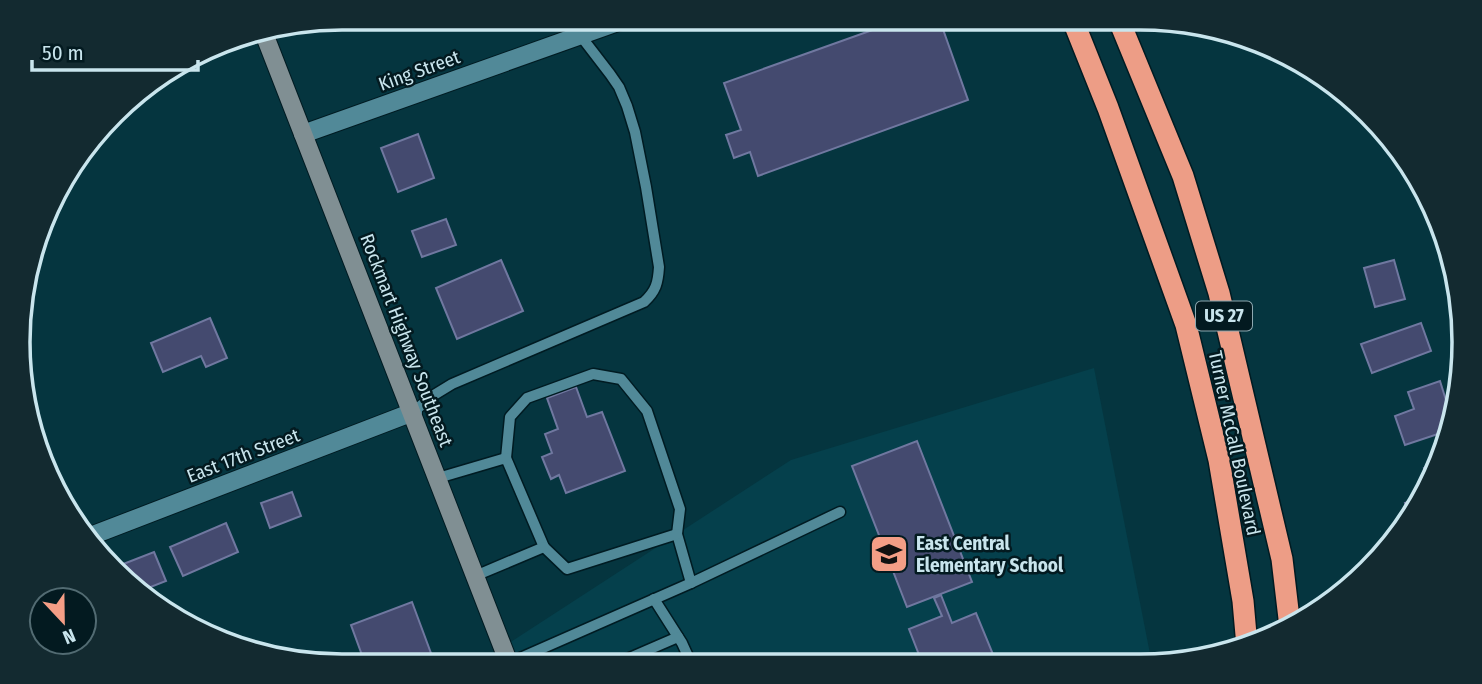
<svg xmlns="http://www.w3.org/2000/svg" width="1482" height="684" viewBox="0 0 1482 684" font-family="'Fira Sans Condensed',sans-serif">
	<rect width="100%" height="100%" fill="#05353f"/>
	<!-- built -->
	<path fill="#05404c" d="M1094 368 1152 664 510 666 503 647 791 460Z"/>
	<!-- building -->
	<g fill="#444a6f" stroke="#7078a0" stroke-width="2">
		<path d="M906 18H939L968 100 758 176 750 152 734 158 726 135 741 130 724 83Z"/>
		<path d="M418 134 434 178 398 192 381 148Z"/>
		<path d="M446 219 456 245 422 257 412 231Z"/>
		<path d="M501 260 523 311 457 339 436 288Z"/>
		<path d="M1394 260 1405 299 1375 307 1364 268Z"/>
		<path d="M210 318 227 358 206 367 201 356 163 372 151 343Z"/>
		<path d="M1421 323 1431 351 1372 373 1361 344Z"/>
		<path d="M1440 381 1450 413 1447 431 1405 445 1395 416 1414 409 1408 392Z"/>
		<path d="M576 387 587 417 602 412 625 471 566 493 559 475 551 479 542 457 552 453 545 434 558 429 547 398Z"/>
		<path d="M917 441 972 582 907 607 852 466Z"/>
		<path d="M1441 462 1440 466 1429 484 1424 468Z"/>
		<path d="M292 492 301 516 270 528 261 503Z"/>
		<path d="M1421 498 1410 519 1405 503Z"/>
		<path d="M226 523 238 552 183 576 170 547Z"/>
		<path d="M154 552 166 581 138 592 128 586 113 568Z"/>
		<path d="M941 595 952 623 976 613 997 664 923 665 909 629 942 616 934 598Z"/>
		<path d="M412 602 432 656 405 666H366L351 625Z"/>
	</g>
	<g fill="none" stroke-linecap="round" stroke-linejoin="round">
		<!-- service casing -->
		<g stroke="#001b22" stroke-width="13">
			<g id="service">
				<path d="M413 412 434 395 452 384 644 302C656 291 658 283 659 267L646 187 635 132 627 106 619 87 610 74 580 35"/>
				<path d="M506 458 510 417 527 398 593 374 621 379 647 411 680 509 677 534 691 583"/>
				<path d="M438 478 506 458 544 547 475 576"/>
				<path d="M544 547 567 569 677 534"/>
				<path d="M654 599 682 643 692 665"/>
				<path d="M509 663 691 583 840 512"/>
				<path d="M611 666 678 637"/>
			</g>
		</g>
		<!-- minor casing -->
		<g stroke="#001b22" stroke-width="20">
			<g id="minor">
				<path d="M303 134 629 18"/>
				<path d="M88 537 413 412"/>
			</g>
		</g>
		<!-- secondary casing -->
		<g stroke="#001b22" stroke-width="20">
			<path id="secondary" d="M263 31 510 666"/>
		</g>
		<!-- motorway casing -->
		<g stroke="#001b22" stroke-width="24">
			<g id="motorway">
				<path d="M1072 18 1108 108 1186 325 1219 460 1243 601 1247 646"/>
				<path d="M1118 18 1183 176 1219 293 1282 559 1290 627"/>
			</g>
		</g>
		<!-- service -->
		<use href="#service" stroke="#518998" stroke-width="10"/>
		<!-- minor -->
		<use href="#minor" stroke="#518998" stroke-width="18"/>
		<!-- secondary -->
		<use href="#secondary" stroke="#808f93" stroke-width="18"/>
		<!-- motorway -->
		<use href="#motorway" stroke="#ed9d86" stroke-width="21"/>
	</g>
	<!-- icons -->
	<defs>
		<g id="school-square" transform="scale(2.0125)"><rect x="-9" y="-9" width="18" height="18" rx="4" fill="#f49e86" stroke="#031a20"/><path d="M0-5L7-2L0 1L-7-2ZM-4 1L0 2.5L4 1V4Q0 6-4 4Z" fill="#111"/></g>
	</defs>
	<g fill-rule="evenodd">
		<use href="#school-square" x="889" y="554"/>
	</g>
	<g text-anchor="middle" stroke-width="5" stroke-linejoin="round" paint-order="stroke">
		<!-- shield labels -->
		<rect fill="#031a20" stroke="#8ea8b0" stroke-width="2" x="1196" y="301.5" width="56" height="29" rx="5"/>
		<g font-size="18" font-weight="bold" fill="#c9e5ed">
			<text x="1224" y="322">US 27</text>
		</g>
		<!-- street labels -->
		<g font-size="19" fill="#c9e5ed" stroke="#031a20">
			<text transform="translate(419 70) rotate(-20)" y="7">King Street</text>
			<text transform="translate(407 340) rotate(69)" y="7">Rockmart Highway Southeast</text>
			<text transform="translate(1235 443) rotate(78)" y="7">Turner McCall Boulevard</text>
			<text transform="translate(243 455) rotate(-21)" y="7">East 17th Street</text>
		</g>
		<!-- poi labels -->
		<g font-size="19" font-weight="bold" fill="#c9e5ed" stroke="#031a20" text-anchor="start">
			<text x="916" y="550">East Central<tspan x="916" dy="22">Elementary School</tspan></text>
		</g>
	</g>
	<!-- crop -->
	<path d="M0 0H1482V684H0ZM342 30H1140A312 312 0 0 1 1452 342V342A312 312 0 0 1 1140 654H342A312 312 0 0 1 30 342V342A312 312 0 0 1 342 30Z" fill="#132a30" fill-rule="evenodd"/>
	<path fill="none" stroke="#c9e5ed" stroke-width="3.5" d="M342 30H1140A312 312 0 0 1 1452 342V342A312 312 0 0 1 1140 654H342A312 312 0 0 1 30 342V342A312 312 0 0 1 342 30Z"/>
	<!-- north arrow -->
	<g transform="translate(63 621) rotate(158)"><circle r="33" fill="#031a20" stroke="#526b72" stroke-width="2"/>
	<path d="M0-5L12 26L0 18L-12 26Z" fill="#f49e86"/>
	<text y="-10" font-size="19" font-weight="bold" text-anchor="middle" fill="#c9e5ed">N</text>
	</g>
	<!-- scale -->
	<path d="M32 60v10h166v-10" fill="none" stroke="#c9e5ed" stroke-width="3.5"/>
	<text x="42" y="60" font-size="21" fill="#c9e5ed" stroke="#031a20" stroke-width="5" paint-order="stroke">50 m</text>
</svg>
